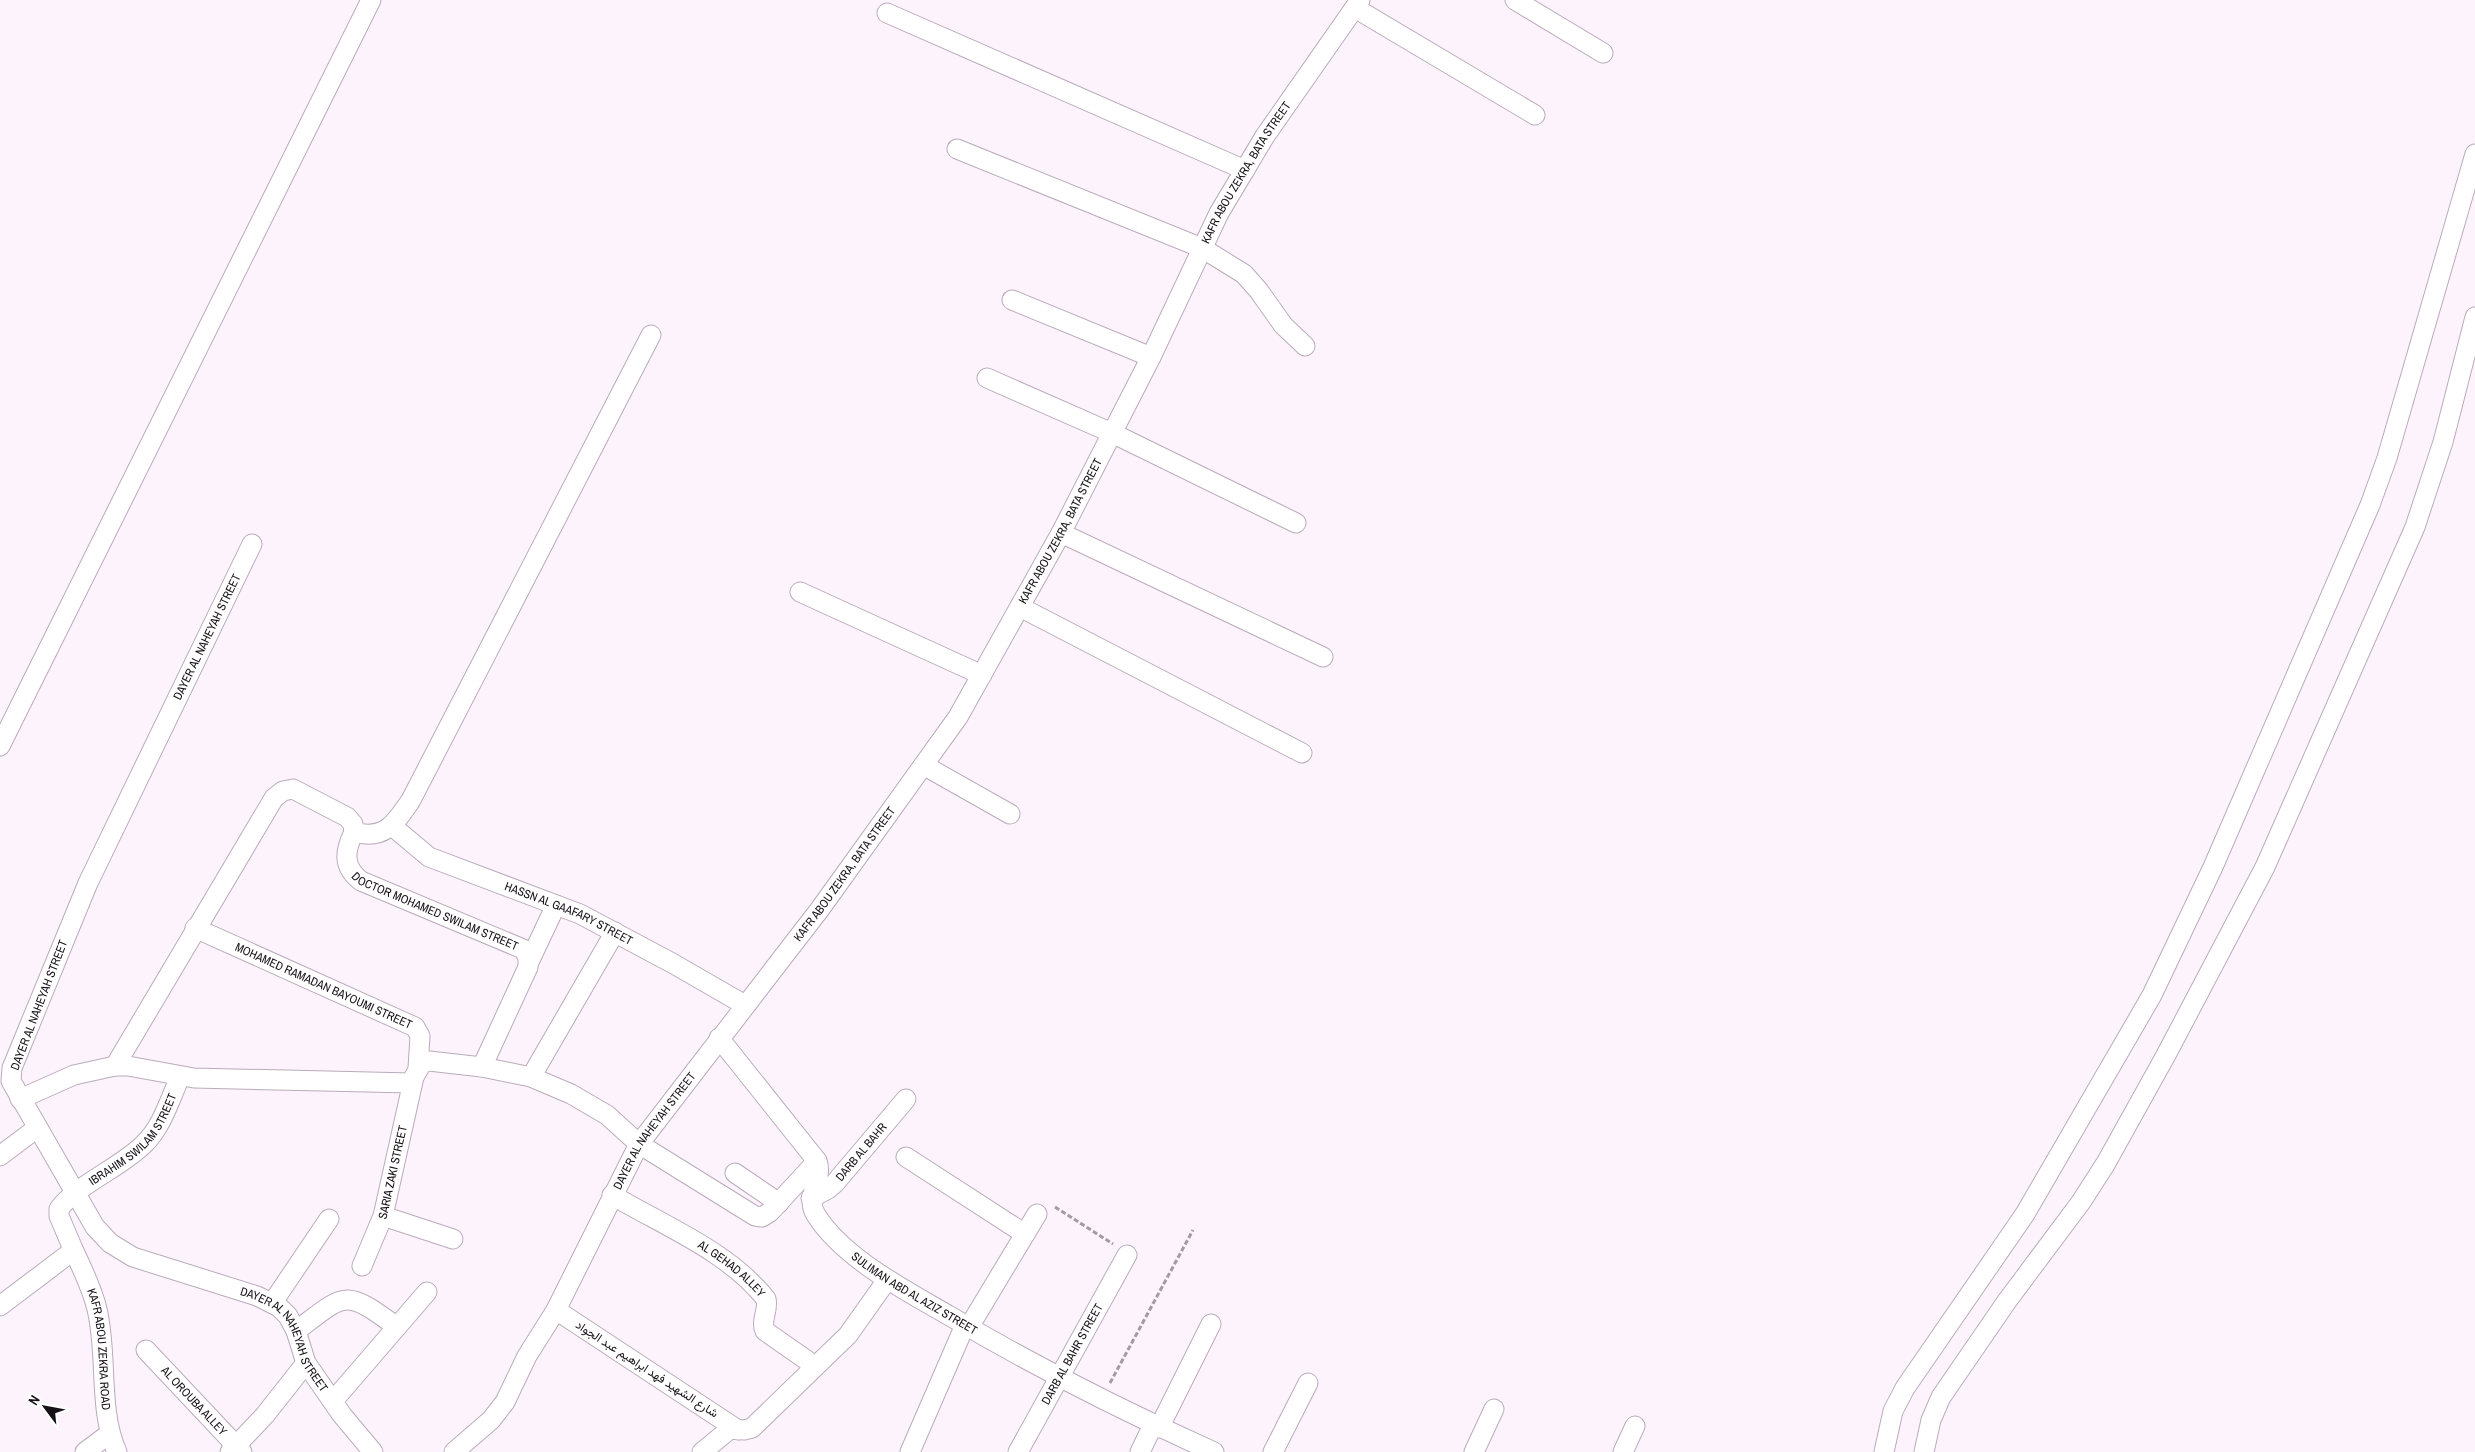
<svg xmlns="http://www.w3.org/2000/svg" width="2475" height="1452" viewBox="0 0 2475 1452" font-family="'Archivo Narrow',Vazirmatn,sans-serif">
	<rect width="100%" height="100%" fill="#fdf3fd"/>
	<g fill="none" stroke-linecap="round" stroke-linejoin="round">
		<!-- minor casing -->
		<g stroke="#baabba" stroke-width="21">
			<g id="minor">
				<path d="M1515 0 1603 53"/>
				<path d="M1355 8 1535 115"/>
				<path d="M887 13 1245 170"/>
				<path d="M957 149 1202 248 1244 274 1259 291 1283 325 1305 346"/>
				<path d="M1012 300 1151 357"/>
				<path d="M987 378 1112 433 1296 523"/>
				<path d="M1061 533 1323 657"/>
				<path id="s1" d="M252 544 88 883 19 1051 12 1068 11 1081 95 1227 110 1243 133 1257 257 1296 279 1307 288 1316 296 1331 306 1363 342 1415 373 1452"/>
				<path d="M800 592 982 675"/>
				<path d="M1020 607 1302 753"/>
				<path d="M0 746 371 0"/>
				<path d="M925 766 1010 814"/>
				<path id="s2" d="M392 826 429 857 580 914 672 963 745 1005"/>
				<path id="s3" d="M354 832C344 852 343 867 361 881L523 949 528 957V967L482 1067"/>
				<path id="s4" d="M195 928 415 1027 420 1036 418 1068"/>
				<path d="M529 962 556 905"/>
				<path id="s5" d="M719 1038 817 1161C824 1180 804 1196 816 1215 843 1258 905 1290 948 1315 1034 1366 1123 1411 1214 1452"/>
				<path d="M115 1066 274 798 283 791 293 789 347 817 353 824 354 832C385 841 396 822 411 800L651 335"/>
				<path d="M531 1077 615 932"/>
				<path d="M20 1099 74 1075 115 1066H128L194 1078 412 1083"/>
				<path d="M0 1156 37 1128"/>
				<path d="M906 1157 1025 1234"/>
				<path d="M735 1173 779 1203"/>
				<path id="s6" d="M612 1195C664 1226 728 1251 766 1299 769 1310 760 1321 765 1331L815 1366"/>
				<path id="s7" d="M811 1198 828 1189 835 1183 906 1099"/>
				<path d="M383 1216 453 1239"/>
				<path id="s8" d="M73 1249C82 1268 92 1288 97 1309 108 1355 98 1410 117 1452"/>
				<path id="s9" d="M362 1266 383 1216 414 1077 422 1063 429 1061 482 1067 531 1077 571 1094 607 1115 639 1144 755 1216 762 1217 770 1212 817 1161"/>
				<path d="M273 1302 329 1219"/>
				<path id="s10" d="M0 1306 70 1253 73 1249 59 1216V1209C75 1186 123 1166 144 1144 162 1127 170 1099 180 1077"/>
				<path d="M556 1310 738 1430"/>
				<path d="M969 1327 1037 1214"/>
				<path d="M296 1331C346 1293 344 1288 397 1327"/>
				<path id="s11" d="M146 1350 242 1452"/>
				<path d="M333 1401 427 1292"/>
				<path d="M1159 1428 1211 1324"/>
				<path d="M85 1452 109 1434"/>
				<path d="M230 1452 265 1415 306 1363"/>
				<path id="s12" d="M454 1452 491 1420 505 1402 527 1356 556 1310 639 1144 820 909 958 717 1061 533 1151 357 1219 213 1265 136 1360 0"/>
				<path d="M702 1452 730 1429 744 1430 752 1428 848 1335 887 1280"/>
				<path d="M910 1452 965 1325"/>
				<path id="s13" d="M1018 1452 1127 1255"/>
				<path d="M1140 1452 1153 1425"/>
				<path d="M1273 1452 1308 1383"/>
				<path d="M1474 1452 1494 1409"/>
				<path d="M1623 1452 1635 1426"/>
				<path d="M1884 1452 1893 1411 1905 1388 2025 1214 2152 995 2213 867 2370 505 2387 458 2475 154"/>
				<path d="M1924 1452 1931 1420 1941 1397 2007 1301 2081 1202 2106 1163 2166 1055 2265 867 2415 527 2443 442 2475 317"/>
			</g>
		</g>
		<!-- path -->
		<g stroke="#a39ba3" stroke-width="3" stroke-dasharray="5 2.5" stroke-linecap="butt">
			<path d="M1055 1207 1113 1244"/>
			<path d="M1110 1383 1193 1230"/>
		</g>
		<!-- minor -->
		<use href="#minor" stroke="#fff" stroke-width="19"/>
	</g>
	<g text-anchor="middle" stroke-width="4" stroke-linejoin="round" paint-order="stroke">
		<!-- street labels -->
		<g font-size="12" fill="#161116" stroke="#fff">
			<text dy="4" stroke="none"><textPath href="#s12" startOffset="1512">KAFR ABOU ZEKRA, BATA STREET</textPath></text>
			<text dy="4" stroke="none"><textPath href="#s12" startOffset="1108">KAFR ABOU ZEKRA, BATA STREET</textPath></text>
			<text transform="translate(207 637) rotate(-64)" y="4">DAYER AL NAHEYAH STREET</text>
			<text dy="4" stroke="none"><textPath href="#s12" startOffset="702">KAFR ABOU ZEKRA, BATA STREET</textPath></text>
			<text dy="4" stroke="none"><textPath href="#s3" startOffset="135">DOCTOR MOHAMED SWILAM STREET</textPath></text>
			<text dy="4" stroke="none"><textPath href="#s2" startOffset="199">HASSN AL GAAFARY STREET</textPath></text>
			<text dy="4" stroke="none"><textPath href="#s4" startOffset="141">MOHAMED RAMADAN BAYOUMI STREET</textPath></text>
			<text transform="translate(39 1005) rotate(-69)" y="4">DAYER AL NAHEYAH STREET</text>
			<text dy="4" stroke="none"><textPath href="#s12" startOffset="382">DAYER AL NAHEYAH STREET</textPath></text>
			<text dy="4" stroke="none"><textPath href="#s10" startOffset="239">IBRAHIM SWILAM STREET</textPath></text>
			<text dy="4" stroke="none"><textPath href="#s7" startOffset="69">DARB AL BAHR</textPath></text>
			<text dy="4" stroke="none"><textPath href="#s9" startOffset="99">SARIA ZAKI STREET</textPath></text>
			<text dy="4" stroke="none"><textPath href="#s6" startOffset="141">AL GEHAD ALLEY</textPath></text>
			<text dy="4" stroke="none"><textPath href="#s5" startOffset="340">SULIMAN ABD AL AZIZ STREET</textPath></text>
			<text dy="4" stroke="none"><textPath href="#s1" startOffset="989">DAYER AL NAHEYAH STREET</textPath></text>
			<text dy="4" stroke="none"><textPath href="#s8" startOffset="105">KAFR ABOU ZEKRA ROAD</textPath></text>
			<text dy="4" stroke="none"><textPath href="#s13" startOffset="112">DARB AL BAHR STREET</textPath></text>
			<text transform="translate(647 1369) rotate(33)" y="4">شارع الشهيد فهد ابراهيم عبد الجواد</text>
			<text dy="4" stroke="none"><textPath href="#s11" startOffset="70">AL OROUBA ALLEY</textPath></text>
		</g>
	</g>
	<!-- north arrow -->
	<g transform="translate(45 1407) rotate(302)" stroke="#ffffff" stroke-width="4" paint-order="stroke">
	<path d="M0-4L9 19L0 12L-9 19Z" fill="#161116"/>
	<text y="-8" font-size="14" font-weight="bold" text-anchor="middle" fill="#161116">N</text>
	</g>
</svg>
